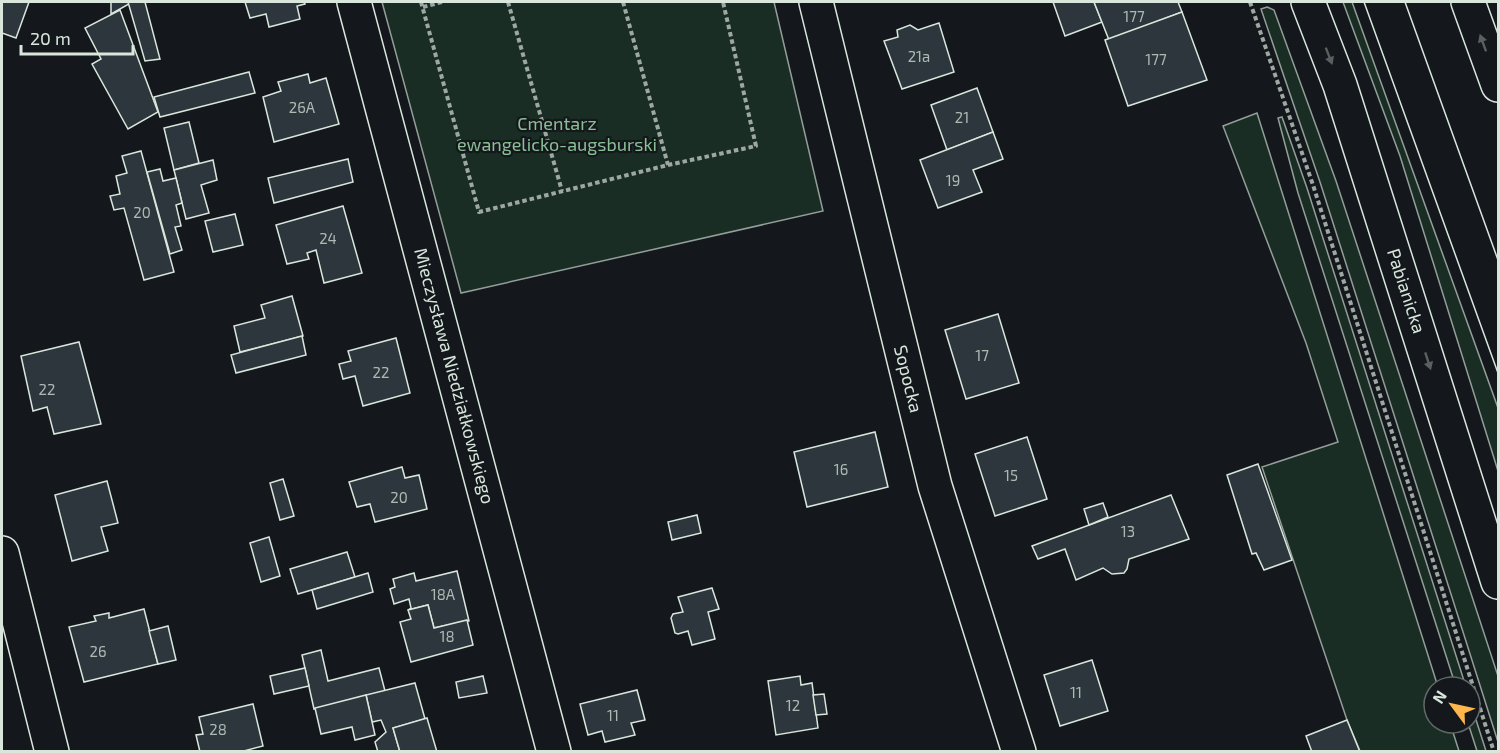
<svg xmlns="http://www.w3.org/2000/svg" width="1500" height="753" viewBox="0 0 1500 753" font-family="'Exo 2',sans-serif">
	<rect width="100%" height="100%" fill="#14181c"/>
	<!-- green -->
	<g fill="#1a2d24" stroke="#939e99" stroke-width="1.5">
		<path d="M382 2H774L823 211 461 293Z"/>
		<path d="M1343 2H1352L1498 408V471L1400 156Z"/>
		<path d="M1267 7 1274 10 1336 181 1498 676V742L1320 182 1261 9Z"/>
		<path d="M1257 113 1438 687H1434V723H1450L1459 751H1360L1347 720 1262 467 1338 442 1306 343 1223 126Z"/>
		<path d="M1282 117 1307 188 1466 687H1456L1298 193 1278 118Z"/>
		<path d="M1470 701 1486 751H1477L1468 723H1470Z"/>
	</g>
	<!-- building -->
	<g fill="#2c363c" stroke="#d8e6dc" stroke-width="1.5">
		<path d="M2 2H29L16 38 2 33Z"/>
		<path d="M111 2H128L129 4 111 14Z"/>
		<path d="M128 2H145L160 59 145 61Z"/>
		<path d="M245 2H304L305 4 297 6 300 19 269 27 266 14 250 18Z"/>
		<path d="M1053 2H1094L1102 22 1065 36Z"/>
		<path d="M1094 2H1178L1182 12 1109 40Z"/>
		<path d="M120 10 158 112 128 129 92 64 101 59 85 28Z"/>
		<path d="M1182 12 1207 80 1128 106 1105 40Z"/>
		<path d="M939 23 954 72 902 89 884 41 898 37 897 30 910 25 918 30Z"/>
		<path d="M249 72 255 93 160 117 154 97Z"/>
		<path d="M308 74 310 83 326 78 339 124 274 142 263 97 281 91 278 82Z"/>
		<path d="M977 88 993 132 947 150 931 105Z"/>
		<path d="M189 122 199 163 174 170 164 128Z"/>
		<path d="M993 132 1003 159 973 170 982 192 938 208 920 160Z"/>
		<path d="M141 151 174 272 144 280 124 208 114 210 110 196 120 194 116 176 127 173 122 156Z"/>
		<path d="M348 159 353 182 274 203 268 178Z"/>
		<path d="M213 160 217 180 201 185 209 213 186 219 174 170Z"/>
		<path d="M160 169 163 181 176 178 182 203 176 205 181 226 175 227 182 250 170 254 147 172Z"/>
		<path d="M343 206 362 273 324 283 316 250 307 253 309 259 287 264 276 225Z"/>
		<path d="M235 214 243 245 213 252 205 221Z"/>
		<path d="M292 296 303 336 240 352 234 326 265 318 261 305Z"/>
		<path d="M998 314 1019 383 966 399 945 330Z"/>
		<path d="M302 336 306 355 236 373 231 355Z"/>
		<path d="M396 338 410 393 363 406 355 376 343 379 339 364 351 361 348 351Z"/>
		<path d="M79 342 101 424 54 434 47 407 33 411 21 356Z"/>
		<path d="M875 432 888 487 807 507 794 452Z"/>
		<path d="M1027 437 1047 499 995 516 975 454Z"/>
		<path d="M1258 464 1292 560 1264 570 1256 553 1252 554 1227 475Z"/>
		<path d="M402 467 405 478 419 475 427 509 375 522 370 504 357 507 349 482Z"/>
		<path d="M283 479 294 516 280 520 270 483Z"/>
		<path d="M107 481 118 523 101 527 108 551 72 561 55 495Z"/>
		<path d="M1171 495 1189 539 1129 559 1127 569 1124 573 1112 574 1103 568 1076 580 1065 549 1038 559 1032 546Z"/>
		<path d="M1103 503 1108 517 1089 525 1084 509Z"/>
		<path d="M697 515 701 533 672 540 668 522Z"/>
		<path d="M269 537 280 576 261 582 250 543Z"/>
		<path d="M347 552 355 577 298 594 290 569Z"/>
		<path d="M457 571 469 621 434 628 428 605 408 610 411 608 409 599 394 604 390 589 395 587 393 579 414 573 416 581Z"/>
		<path d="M368 573 373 592 317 609 312 590Z"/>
		<path d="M712 588 719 609 708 612 715 639 692 645 688 631 678 634 675 633 671 618 673 614 683 612 678 597Z"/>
		<path d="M428 605 434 628 467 620 473 645 411 662 400 622 411 619 408 610Z"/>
		<path d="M144 609 158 664 84 682 69 627 96 621 94 616 109 613V618Z"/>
		<path d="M168 626 176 660 158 664 149 631Z"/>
		<path d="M321 650 328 681 379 668 385 691 314 709 302 655Z"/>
		<path d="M1092 660 1108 711 1060 726 1044 675Z"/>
		<path d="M305 668 309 686 274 694 270 676Z"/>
		<path d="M483 676 487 693 459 698 456 682Z"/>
		<path d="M800 676 801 685 812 683 818 728 776 735 768 681Z"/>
		<path d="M415 683 425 719 393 728 400 752H378L375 742 386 732 381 720 372 722 366 695Z"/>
		<path d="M637 690 645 720 631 723 635 735 605 742 602 731 588 735 580 704Z"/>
		<path d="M824 694 827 714 816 715 813 695Z"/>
		<path d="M366 695 375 735 355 740 352 727 321 734 315 708Z"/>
		<path d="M253 704 263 746 240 752H200L196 735 203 734 199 717Z"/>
		<path d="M427 718 437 752H400L393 728Z"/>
		<path d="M1347 720 1360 752H1312L1306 736Z"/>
	</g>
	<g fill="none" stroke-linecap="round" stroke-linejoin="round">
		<!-- minor casing -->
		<g stroke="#d8e6dc" stroke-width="36">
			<g id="minor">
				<path d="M354 2 554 752"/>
				<path d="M816 2 935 486 1019 752"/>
				<path d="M2 553 52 752"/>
			</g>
		</g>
		<!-- major casing -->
		<g stroke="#d8e6dc" stroke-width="36">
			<g id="major">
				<path d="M1308 2 1340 85 1498 582"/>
				<path d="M1468 2 1498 85"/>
			</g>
		</g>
		<!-- path -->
		<g stroke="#9da8a2" stroke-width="4" stroke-dasharray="4.5 3" stroke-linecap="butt">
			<path d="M421 2 479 212 668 165 756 146 723 2"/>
			<path d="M508 2 562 191"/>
			<path d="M623 2 668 165"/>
			<path d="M1250 2 1313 185 1494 752"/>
			<path d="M423 7 442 2"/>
		</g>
		<!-- minor -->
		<use href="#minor" stroke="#14181c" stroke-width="33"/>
		<!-- major -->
		<use href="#major" stroke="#14181c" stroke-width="33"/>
		<!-- tram -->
		<g stroke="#d8e6dc" stroke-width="1.5">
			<path d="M1364 2 1498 373"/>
			<path d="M1405 2 1498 260"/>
		</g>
	</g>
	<!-- one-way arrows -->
	<defs><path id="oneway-solid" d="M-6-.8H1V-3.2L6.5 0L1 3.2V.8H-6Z" transform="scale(1.5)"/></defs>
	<g fill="#59605f">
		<use href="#oneway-solid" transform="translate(1483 43) rotate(-110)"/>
		<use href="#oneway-solid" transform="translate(1329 56) rotate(69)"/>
		<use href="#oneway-solid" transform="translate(1428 361) rotate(72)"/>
	</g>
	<g text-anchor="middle" stroke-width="4.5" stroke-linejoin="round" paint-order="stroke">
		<!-- number labels -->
		<g font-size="15" fill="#adbab4">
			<text x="1134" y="22">177</text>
			<text x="919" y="62">21a</text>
			<text x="1156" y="65">177</text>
			<text x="302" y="113">26A</text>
			<text x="962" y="123">21</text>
			<text x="953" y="186">19</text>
			<text x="142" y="218">20</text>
			<text x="328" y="244">24</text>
			<text x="982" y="361">17</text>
			<text x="381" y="378">22</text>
			<text x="47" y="395">22</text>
			<text x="841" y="475">16</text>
			<text x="1011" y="481">15</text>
			<text x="399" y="503">20</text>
			<text x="1128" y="537">13</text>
			<text x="443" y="600">18A</text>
			<text x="447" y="642">18</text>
			<text x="98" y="657">26</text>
			<text x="1076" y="698">11</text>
			<text x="793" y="711">12</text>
			<text x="613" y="721">11</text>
			<text x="218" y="735">28</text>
		</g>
		<!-- park labels -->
		<g font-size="18" fill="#8ac095" stroke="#14181c">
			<text x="557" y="130">Cmentarz<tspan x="557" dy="21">ewangelicko-augsburski</tspan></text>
		</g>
		<!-- street labels -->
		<g font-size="18" fill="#d8e6dc" stroke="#14181c">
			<text transform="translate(1406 291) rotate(72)" y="6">Pabianicka</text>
			<text transform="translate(454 376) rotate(75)" y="6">Mieczysława Niedziałkowskiego</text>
			<text transform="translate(908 379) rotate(76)" y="6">Sopocka</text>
		</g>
	</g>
	<!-- border -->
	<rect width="1500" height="753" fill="none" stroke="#d8e6dc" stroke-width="6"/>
	<!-- north arrow -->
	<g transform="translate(1452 705) rotate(303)"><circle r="28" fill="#14181c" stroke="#626a69" stroke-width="1.5"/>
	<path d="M0-4.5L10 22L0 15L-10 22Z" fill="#ffb74d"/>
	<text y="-9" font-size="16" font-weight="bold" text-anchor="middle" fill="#d8e6dc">N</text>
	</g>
	<!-- scale -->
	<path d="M21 45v9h112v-9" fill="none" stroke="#d8e6dc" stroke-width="3"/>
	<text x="30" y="45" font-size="18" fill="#d8e6dc" stroke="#14181c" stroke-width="4.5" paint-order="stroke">20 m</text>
</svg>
